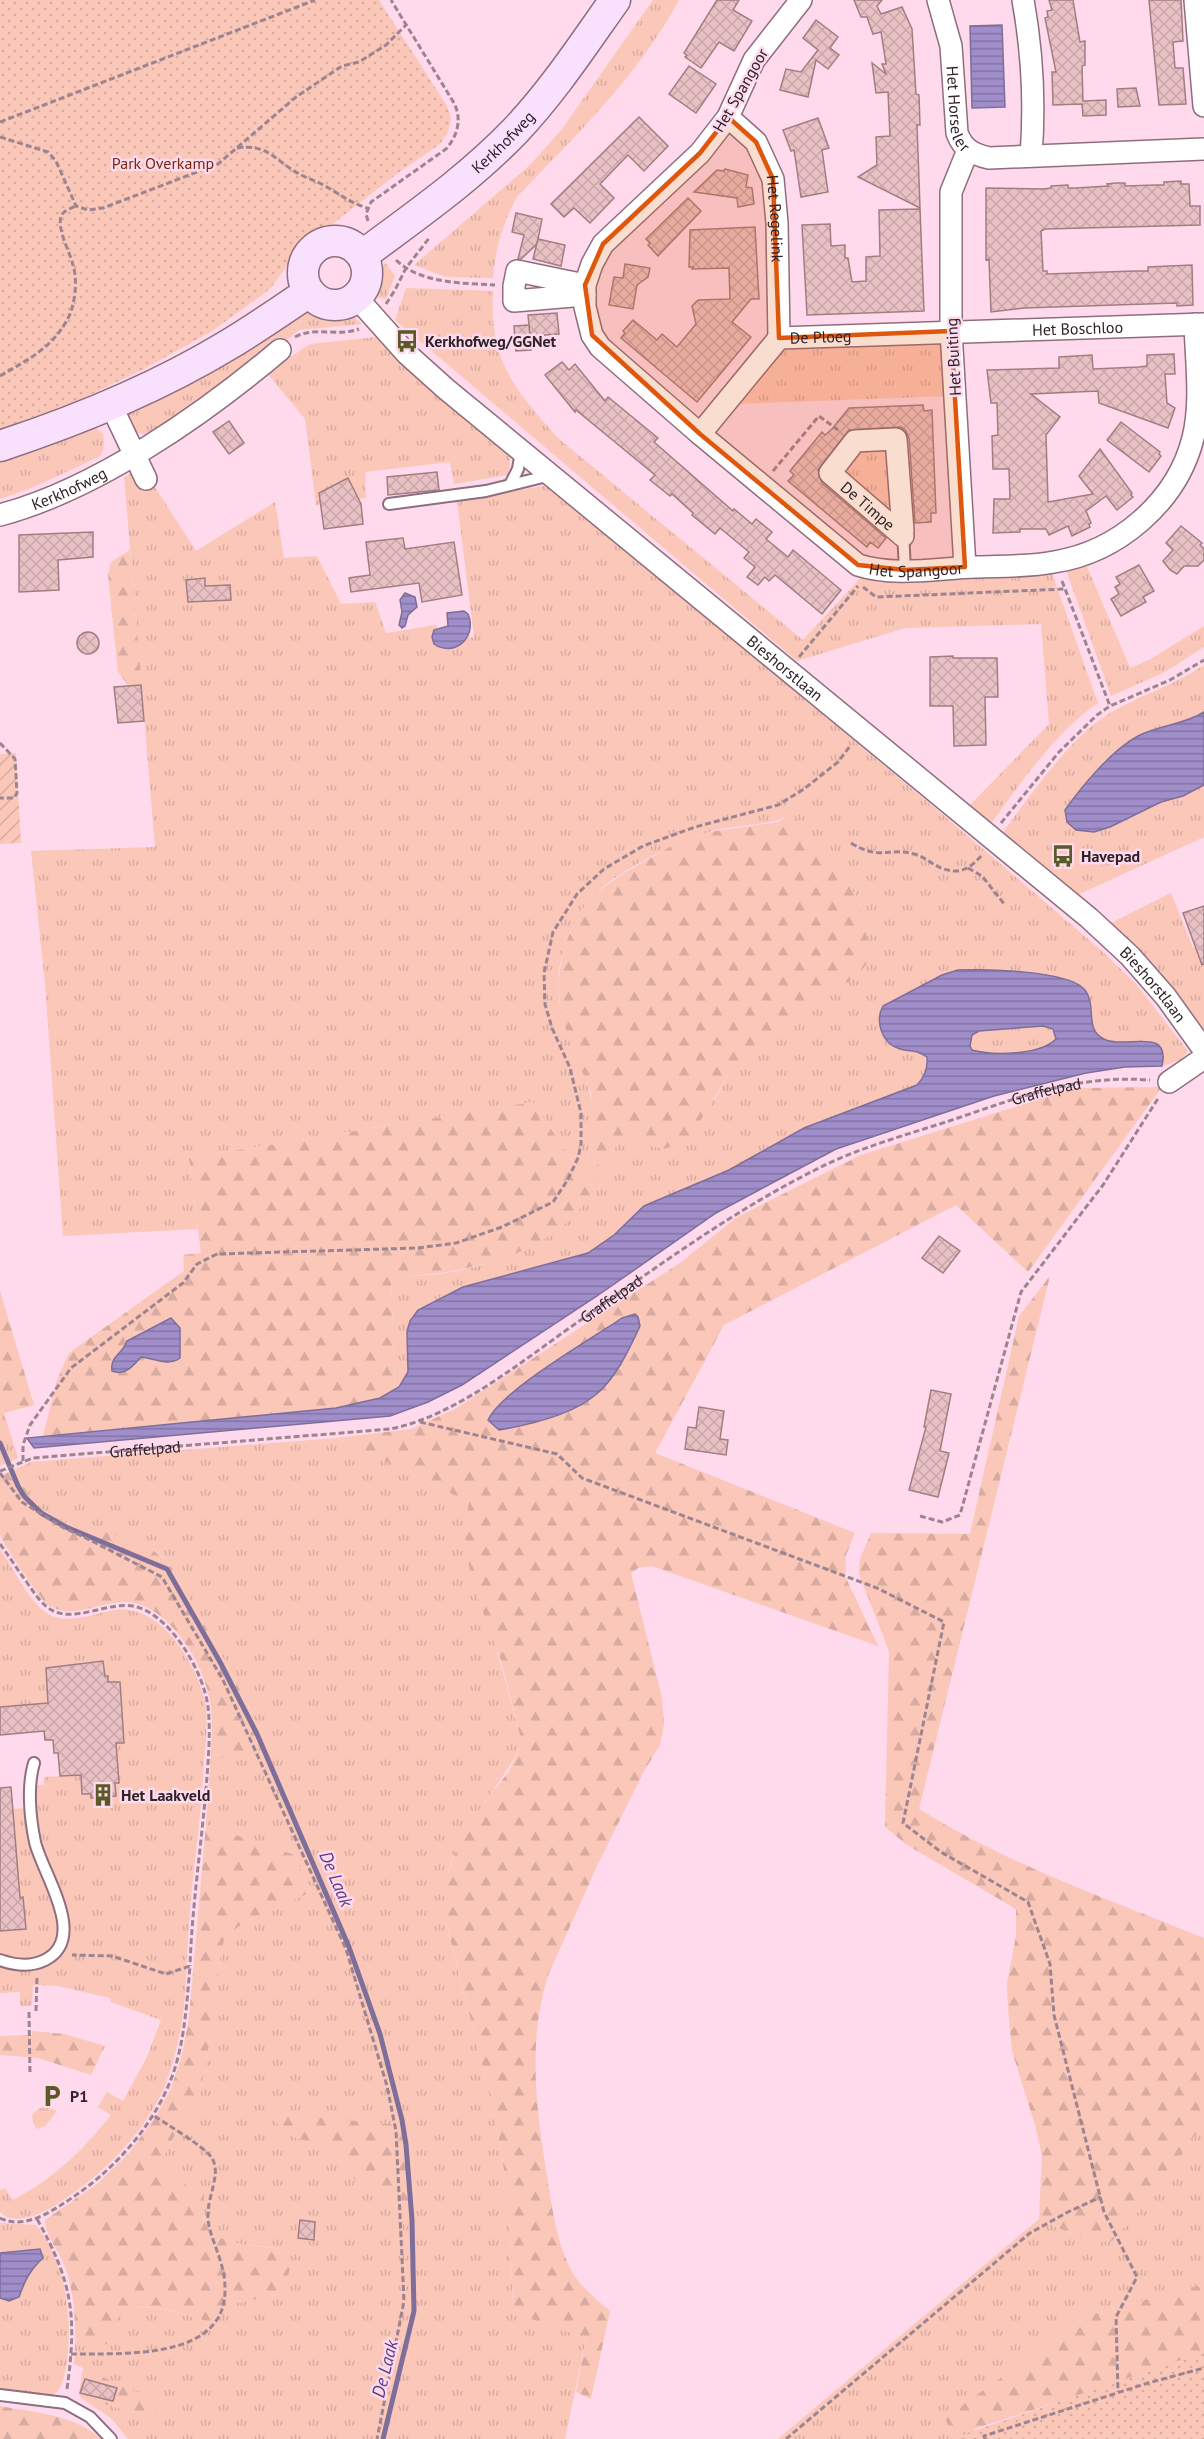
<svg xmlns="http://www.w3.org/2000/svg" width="1204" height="2439" viewBox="0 0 1204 2439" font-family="'PT Sans',sans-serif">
	<defs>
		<pattern id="grass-tufts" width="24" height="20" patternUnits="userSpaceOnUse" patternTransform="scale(1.5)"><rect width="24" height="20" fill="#fac7b9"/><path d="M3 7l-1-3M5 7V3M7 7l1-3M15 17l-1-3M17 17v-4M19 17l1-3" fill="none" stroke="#d7ab9f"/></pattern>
		<pattern id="forest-firs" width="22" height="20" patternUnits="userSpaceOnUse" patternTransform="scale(1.5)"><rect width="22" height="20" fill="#fac7b9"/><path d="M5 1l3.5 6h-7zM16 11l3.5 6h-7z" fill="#d7ab9f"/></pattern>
		<pattern id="park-dots" width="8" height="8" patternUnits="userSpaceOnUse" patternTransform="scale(1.5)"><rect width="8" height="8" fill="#fac7b9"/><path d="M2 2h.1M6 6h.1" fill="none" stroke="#d7ab9f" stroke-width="1.8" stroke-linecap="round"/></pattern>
		<pattern id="garden-furrows" width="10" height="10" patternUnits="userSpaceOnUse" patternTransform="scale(1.5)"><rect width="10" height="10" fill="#fac7b9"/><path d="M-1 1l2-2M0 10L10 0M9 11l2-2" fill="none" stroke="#d7ab9f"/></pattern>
		<pattern id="water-rules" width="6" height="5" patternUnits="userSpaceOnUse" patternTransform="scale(1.5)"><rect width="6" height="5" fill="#a08eca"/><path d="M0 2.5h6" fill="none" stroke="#8374a4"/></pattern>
		<pattern id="building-cross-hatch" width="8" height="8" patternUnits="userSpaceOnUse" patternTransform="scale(1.5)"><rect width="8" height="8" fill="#e9c1c5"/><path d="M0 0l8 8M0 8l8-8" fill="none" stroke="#c8a6a9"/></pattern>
	</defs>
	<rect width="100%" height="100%" fill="#fedaec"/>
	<!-- grass -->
	<g fill="url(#grass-tufts)" fill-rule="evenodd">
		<path d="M653 0H679C638 76 576 135 517 197 503 222 495 249 493 278L446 277 414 265 530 165 562 129Z"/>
		<path d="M386 263 395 276 386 299 379 298C371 280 372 275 386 263Z"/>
		<path d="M406 288 493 291C489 361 515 390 559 439L803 640 864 574 1051 571 1098 703C1059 728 1017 787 990 825L969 806 1049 724 1041 624 905 628 797 661 395 320Z"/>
		<path d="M321 309 351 314 362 324 299 330 229 386 154 436 138 433 126 418 127 408 294 315Z"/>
		<path d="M377 337 511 454 508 475 454 484 450 462 365 472 366 498 316 505 305 419 267 373 310 344Z"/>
		<path d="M948 340 950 396 735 404 783 346Z"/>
		<path d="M95 427 103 434C104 443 105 450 99 457L31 488 0 499V452Z"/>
		<path d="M856 443H893L899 526 834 472Z"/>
		<path d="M142 467 196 551 275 502 284 558 317 556 341 604 375 602 386 633 436 625 445 641 474 637 457 501 548 485 942 814 1102 951 1136 984 1188 1051 1181 1060 1162 1066C1171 1025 1124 1050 1103 1039 1082 1028 1100 995 1077 984 1069 980 1059 979 1050 976L898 1049 916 1050 927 1057 925 1077 917 1085 804 1128 729 1170 644 1206 614 1235 588 1253 463 1287 418 1309 407 1332 408 1372 395 1390 391 1276C441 1278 494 1267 537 1241 561 1227 583 1204 603 1184L579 1171 533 1102 189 1158 198 1229 63 1236 45 983 31 851 155 847 124 477ZM793 814 803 838 829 859 860 901 871 959 855 978 800 1010 760 1042 733 1067 715 1099 640 1143 620 1138 605 1168 587 1158C589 1148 594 1137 594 1127 596 1089 574 1054 563 1018 550 977 565 926 594 895 614 873 680 840 709 832 737 824 768 827 793 814Z"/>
		<path d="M1086 564 1130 668 1149 660 1204 626V647L1165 672 1111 696 1066 570Z"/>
		<path d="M1204 665V712C1184 725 1159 725 1138 736 1112 750 1082 786 1065 810L1136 814 1161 802 1183 796 1204 785V837L1075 896 1002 834C1027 799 1067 743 1101 719 1133 697 1172 687 1204 665Z"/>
		<path d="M1171 893 1193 948 1204 944V1030L1174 990 1109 924Z"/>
		<path d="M1043 1026C1051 1029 1056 1030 1056 1039 1040 1055 994 1056 972 1050L970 1047 972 1035 979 1031Z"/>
		<path d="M0 1400 18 1458 0 1466Z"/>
		<path d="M336 1438 469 1502 464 1528 522 1744C498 1792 444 1843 445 1898 445 1909 447 1920 448 1931L493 2108 502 2156 509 2211 513 2307 528 2318 586 2338 565 2439H128L112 2419 81 2398 152 2417 158 2402 74 2364 75 2346 106 2344C108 2338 108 2331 111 2325 126 2290 187 2316 213 2323L219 2307 284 2293 278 2248C258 2245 212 2247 206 2222 203 2213 204 2202 203 2193L155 2171 200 2093 213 2025 220 1957 224 1940 232 1931 247 1921 309 1893 295 1855 206 1825 211 1751 217 1756 264 1738 228 1666 170 1565C166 1561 161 1555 157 1552 121 1531 61 1534 34 1501 26 1492 21 1479 16 1469L31 1462ZM408 2126 414 2177 415 2213 379 2199 358 2183 327 2149 289 2135Z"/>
		<path d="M0 1549C14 1569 31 1607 52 1616 72 1624 95 1613 115 1610 158 1604 192 1656 203 1694 209 1715 206 1739 204 1761 202 1811 194 1860 190 1910 186 1949 188 1989 181 2027 176 2052 170 2078 158 2100 135 2144 95 2180 54 2206 40 2215 13 2226 0 2212V2190L5 2188 12 2200C53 2180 83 2150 111 2115L98 2107 107 2092 123 2101 147 2057 161 2020 111 2002 110 1998 58 1986 33 1985 32 2006H20V1992L0 1993V1966L14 1969 40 1967 66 1940 69 1921 63 1899 45 1861 38 1835 35 1785H44V1777L81 1775 82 1794H91V1798L116 1796 115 1783H119L116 1743H123L120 1682H108V1676H105L103 1661 79 1663V1666L46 1668 50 1703 0 1706Z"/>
		<path d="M26 1808C28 1823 28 1839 32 1853 40 1881 77 1926 48 1951 35 1963 16 1960 0 1956V1931L25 1929 23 1898H20L12 1809Z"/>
		<path d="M42 2107 50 2108 57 2111 45 2126 37 2129 33 2123 32 2114Z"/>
		<path d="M1204 2122V2284L1070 2320 1042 2348 946 2418 953 2439H778L1039 2219 1082 2239 1153 2195Z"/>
		<path d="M0 2223 36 2225C65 2261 73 2316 67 2360 65 2373 64 2387 53 2395L0 2389V2297L9 2301 19 2297 25 2278 32 2268 24 2250 0 2253Z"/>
	</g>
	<!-- forest -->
	<g fill="url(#forest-firs)" fill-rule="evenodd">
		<path d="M130 550 142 687 128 685 118 672 108 575 111 562Z"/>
		<path d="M793 813 803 838 829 859 860 901 871 959 855 978 800 1010 733 1067 688 1141 664 1149 620 1138 605 1168 587 1158 594 1128 591 1092 572 1048 561 1014 558 984 563 950 576 918 594 894 624 873 675 844 709 832 778 822Z"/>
		<path d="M1162 1087 1028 1272 956 1205 724 1325 655 1453 855 1533 846 1555 845 1576 878 1646 652 1566 638 1568 631 1573 662 1698 664 1724 660 1745 644 1771 597 1866 549 1973C527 2039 536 2108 547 2176 552 2207 556 2239 570 2268 579 2286 595 2298 610 2311L591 2399 576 2392 586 2338 528 2318 513 2307 509 2211 502 2156 493 2108 448 1930 444 1897 447 1877 462 1832 509 1771 522 1744 501 1661 471 1579 464 1528 469 1502 336 1438 411 1429 455 1409 680 1263 737 1217 861 1155 1076 1088ZM622 1318 583 1404 561 1412 493 1410 511 1393Z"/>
		<path d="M533 1102 579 1171 603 1183C591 1196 579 1212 565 1224 523 1261 447 1277 391 1276L395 1390 380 1398 336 1408 43 1436 57 1380 69 1353 184 1271 183 1255 201 1253 189 1158Z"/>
		<path d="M1050 1276 919 1809C1007 1864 1108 1899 1204 1938V2122L1153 2195 1112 2241 1098 2242 1082 2239 1039 2219 1042 2156 1035 2125 1012 2051 1008 2008 1007 1983 1016 1936V1909L907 1845 885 1827 889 1651 859 1574 860 1559 871 1533 970 1534 1019 1316Z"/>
		<path d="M0 1291 34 1405 4 1413 0 1400Z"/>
		<path d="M16 1469C21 1479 26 1492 34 1501 60 1532 107 1528 140 1543 152 1548 161 1556 170 1565L228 1666 264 1738C256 1762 229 1767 211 1751 212 1732 213 1714 209 1696 202 1660 166 1603 126 1602 102 1601 77 1618 54 1608 48 1606 43 1601 40 1596 34 1589 1 1541 0 1535 0 1516 0 1495 0 1476Z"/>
		<path d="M206 1825 295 1855 309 1893 247 1921 232 1931 224 1940 220 1957 213 2025 200 2093 194 2107 174 2137 156 2171 204 2193C204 2202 203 2213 205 2221 212 2248 267 2246 289 2250L291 2263 284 2293 220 2307 213 2323C172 2312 118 2284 107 2344L100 2346H75C76 2320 74 2292 65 2267 60 2252 45 2236 45 2220L97 2184 129 2153 156 2116 171 2088 182 2055 189 2017Z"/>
		<path d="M32 2031 64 2034 105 2046 91 2075 38 2058 0 2055V2036L32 2035Z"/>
		<path d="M272 2113 408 2126 414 2177 415 2213 379 2199 358 2183 327 2149 289 2135 278 2125Z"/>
		<path d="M1204 2284V2358L1144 2374 974 2429 976 2439H953L945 2418 1042 2348 1070 2320Z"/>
		<path d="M83 2368 159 2402 152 2417 81 2398 79 2393Z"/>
		<path d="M0 2406C36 2413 73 2414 101 2439H0Z"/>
	</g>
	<!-- park -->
	<g fill="url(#park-dots)">
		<path d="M0 0H379L447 106 451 118 448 132 440 144 398 173 298 251 270 289 212 331 144 369 75 402 0 429Z"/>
		<path d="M1204 2352V2439H950Z"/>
	</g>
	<!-- garden -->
	<path fill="url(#garden-furrows)" d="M16 753 21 843 0 844V754Z"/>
	<!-- water -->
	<g fill="url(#water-rules)" stroke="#7e6e9a" stroke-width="1.5" fill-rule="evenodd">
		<path d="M1002 25 1005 107 972 108 970 26Z"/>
		<path d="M405 593 415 597 417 607 408 615 405 626 402 628 399 625 402 612 400 600Z"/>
		<path d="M464 611 468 614C478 637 454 658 434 644L432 637 434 630 448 626 447 613Z"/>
		<path d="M1204 712V785L1183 796 1161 802 1110 827 1094 832 1076 830 1067 822 1065 810C1082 786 1112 750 1138 736 1159 725 1184 725 1204 712Z"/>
		<path d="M958 970C983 969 1069 970 1085 990 1097 1005 1084 1030 1104 1039 1124 1050 1171 1025 1162 1066L1125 1067 1086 1073 994 1096 836 1149 716 1213 597 1296 462 1385 428 1402 390 1416 34 1448 27 1438 336 1408 380 1398 399 1387 408 1372 407 1332 410 1321 418 1310 463 1287 588 1253 614 1235 644 1206 729 1170 804 1128 917 1085C925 1077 928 1069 927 1057 915 1049 912 1052 900 1049 881 1044 875 1020 883 1006L942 975ZM1043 1026 1053 1029 1056 1039C1040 1055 994 1056 972 1050L970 1046 972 1035 979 1031Z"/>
		<path d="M635 1314 638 1317 640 1326C629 1350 615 1380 594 1396 571 1415 528 1425 499 1430L488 1420C502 1390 591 1339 622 1318Z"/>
		<path d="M171 1318 180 1328V1358C169 1367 153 1358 141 1357 132 1367 125 1376 112 1371 110 1355 124 1353 127 1341Z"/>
		<path d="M40 2249 43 2258C30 2270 25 2280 19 2297L9 2301 0 2298V2253Z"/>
	</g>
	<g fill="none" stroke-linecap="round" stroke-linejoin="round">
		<!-- stream -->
		<path stroke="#7e6e9a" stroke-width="5" d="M0 1443 18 1486 24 1496 41 1513 66 1527 167 1569 220 1662 257 1734 349 1947 380 2034 402 2120 406 2145 412 2220 414 2311 383 2439"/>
	</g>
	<!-- building -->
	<g fill="url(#building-cross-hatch)" stroke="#a37d81" stroke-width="1.5">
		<path d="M717 0H739L733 10 752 21 734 51 719 42 701 68 685 57 687 55 684 53Z"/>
		<path d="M854 0H882L877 6 881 14 902 7 912 29 916 94 919 95 920 125H917L920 208 858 177 877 165 876 137 890 136 888 92 876 93 872 63 886 74 882 64H886L881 32 873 34 867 17H861Z"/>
		<path d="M1049 0H1073L1080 42 1085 41V65L1082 66 1083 101 1106 100V115L1083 116 1082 104 1053 105 1052 72H1056L1045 18 1048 17 1047 11 1052 10Z"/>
		<path d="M1149 0H1181L1183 41 1173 42 1175 68H1183L1186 104 1159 105Z"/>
		<path d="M816 20 838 37 830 48 839 55 828 69 816 60 808 97 780 90 786 69 801 72 818 50 803 38Z"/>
		<path d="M689 66 716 84 696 113 669 94Z"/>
		<path d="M1136 88 1140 106 1118 107 1117 89Z"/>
		<path d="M639 117 668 146 644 171 628 155 600 184 614 198 590 223 574 208 564 217 551 204Z"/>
		<path d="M818 118 829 148 822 150 828 192 801 197 794 150 791 151 783 130Z"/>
		<path d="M725 169 748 175 746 187 752 188 754 204 738 207 737 198 694 192 717 170 724 171Z"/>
		<path d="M1181 181V184H1189L1190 206H1200V225L1045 229 1041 231 1043 271H1047V274L1135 271H1148V267L1192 265 1193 305 1177 306V303L1024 308 991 312 989 259 986 260V188L1043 189 1051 188V186L1068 185V188H1076L1108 186 1107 184 1116 183H1125V186L1156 185H1164V182Z"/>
		<path d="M688 198 701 211 658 256 648 245 650 243 646 239Z"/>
		<path d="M920 209 924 311 807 315 802 225 830 224 831 246 845 245V258H848L852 282 866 281V257L880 256 879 210Z"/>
		<path d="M516 213 542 219 537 244 521 259H518L524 235 512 232Z"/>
		<path d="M755 227 759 299H751L732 322 751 337 697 402 621 338 625 333 623 331 633 320 657 340 662 334 677 347 696 324 692 306 698 300 730 299 729 268 692 269 693 267H689L690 230Z"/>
		<path d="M538 239 565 245 561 266 533 259Z"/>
		<path d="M625 264 650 268 648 277 637 285 633 309 609 305 614 277 623 278Z"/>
		<path d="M557 313 559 334 530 336 528 315Z"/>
		<path d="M529 325 531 350 516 351 514 326Z"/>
		<path d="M1174 354 1175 374H1165L1167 403 1175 408 1168 428 1099 403 1098 391 1031 394 1060 417 1046 435 1048 502 1093 494 1079 476 1100 449 1132 493 1131 495 1133 497 1117 510 1106 496 1086 511 1091 523 1089 524 1090 527 1072 536 1068 526 1049 535 1046 529H1020V532L993 533 994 499H1010L1009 469H993L992 436 998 435 997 403H991L987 370 1059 368V357L1092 355 1093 369 1139 367 1147 366V355Z"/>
		<path d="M562 362 569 370 575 364 605 401 608 397 658 438 654 442 733 511 734 509 752 524 756 519 772 532 766 539 788 557 793 550 841 590 822 614 775 575 769 581 765 577 758 585 747 577 755 567 744 558 749 552 720 528 715 534 692 515 693 513 672 494 670 496 650 480 655 475 576 410 575 412 545 375Z"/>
		<path d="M923 405 924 411 932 410 936 513H931V522L915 523 909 438 906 431 901 427 849 430 818 470 822 483 886 538 878 548 870 542 867 547 788 481 794 475 790 471 804 454 822 432 825 435 832 429 849 408Z"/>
		<path d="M229 421 244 443 229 454 213 432Z"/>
		<path d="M1121 422 1160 452 1159 454 1161 456 1149 472 1107 440Z"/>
		<path d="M437 472 439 490 388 495 387 477Z"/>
		<path d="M348 478 361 504 363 524 324 529 319 493Z"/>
		<path d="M1181 526 1202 543 1200 545 1204 549V560L1198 566H1184L1177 574 1170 570 1163 561 1173 550 1166 543Z"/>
		<path d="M93 532V557L58 560 59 590 19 592V535Z"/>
		<path d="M403 538 405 549 454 542 462 595 422 602 419 583 351 592 349 578 370 575 366 542Z"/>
		<path d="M1139 565 1154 591 1143 597 1146 602 1121 616 1111 599 1119 594 1115 587 1120 584 1116 577Z"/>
		<path d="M205 578V586L230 585 231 600 188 602 186 580Z"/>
		<circle cx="88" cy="643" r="11"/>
		<path d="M953 656V658H997L998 697H985L986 745 954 746 953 706H930V657Z"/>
		<path d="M141 685 144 721 118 723 114 687Z"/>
		<path d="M1204 906V964L1202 965 1183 913Z"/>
		<path d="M939 1236 960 1251 943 1273 922 1258Z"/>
		<path d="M931 1390 951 1394 940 1451 949 1453 938 1497 909 1490 926 1427H924Z"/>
		<path d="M699 1407 724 1411 720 1439 728 1440 726 1455 685 1449 688 1427 696 1428Z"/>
		<path d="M103 1661 105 1676H108V1682H120L124 1743H116L119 1783H115L116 1796 91 1798V1794H82L81 1775 60 1776 58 1753H54L53 1740H45L44 1731 0 1735V1707L48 1703 46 1668Z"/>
		<path d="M11 1787 20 1898 23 1897 26 1929 0 1931V1788Z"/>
		<path d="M300 2220 315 2222 314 2240 298 2238Z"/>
		<path d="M85 2379 117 2388 113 2401 80 2393Z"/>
	</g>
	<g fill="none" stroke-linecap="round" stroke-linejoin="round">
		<!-- lane casing -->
		<g stroke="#8e6e7e" stroke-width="14">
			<g id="lane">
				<path d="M511 483 518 469 521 451"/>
				<path d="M389 504 486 491 551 475"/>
				<path d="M903 532 905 570"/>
				<path d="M0 1960C14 1965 31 1967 45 1960 89 1938 42 1873 35 1842 30 1818 27 1786 34 1763"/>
				<path d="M0 2395 65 2403 90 2417 111 2439"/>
			</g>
		</g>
		<!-- street casing -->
		<g stroke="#8e6e7e" stroke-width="24">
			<g id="street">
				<path id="s2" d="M801 0 754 60 728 117 700 153 603 244 592 264 585 285V307L592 335 600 347 700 434 858 565C895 577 939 568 976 567 1002 566 1029 567 1054 562 1118 552 1177 502 1193 438 1202 402 1196 361 1195 324"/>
				<path id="s3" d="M938 0 951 46 957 133C963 149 972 154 989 158L1204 149"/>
				<path d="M1023 0C1032 50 1035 105 1031 156"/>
				<path d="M1195 0 1204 106"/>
				<path id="s4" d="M728 117 756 142 773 179 777 223 779 338"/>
				<path d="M585 295 514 301V286L517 271 585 285"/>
				<path id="s5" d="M356 297 407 354 446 389 1089 918 1130 956 1166 997 1204 1050"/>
				<path d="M111 405 146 479"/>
				<path id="s6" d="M700 434 779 338 1204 324"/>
				<path id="s7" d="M0 515C97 489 203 415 280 350"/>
				<path id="s8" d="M903 531 896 439 855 441 830 473 903 536"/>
				<path d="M965 567 951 331V192L968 150"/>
				<path d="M1169 1082 1204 1058"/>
			</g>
		</g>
		<!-- secondary casing -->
		<g stroke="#8e6e7e" stroke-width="33">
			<g id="secondary">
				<circle cx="335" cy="273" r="32"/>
				<path id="s9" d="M363 255C415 216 469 179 515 131 553 91 583 45 615 0"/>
				<path d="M0 446C79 420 157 388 228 345 255 329 282 310 309 292"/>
			</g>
		</g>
		<!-- path -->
		<g stroke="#9d8491" stroke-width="3" stroke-dasharray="6 3" stroke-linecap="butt">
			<path d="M0 122 315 0"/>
			<path d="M0 137 48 152 56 161 76 206 88 210 103 208 218 164 296 97 342 66 359 62 386 45 406 25"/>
			<path d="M237 148C264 144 272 156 291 169 302 177 315 180 325 186 342 195 348 202 367 208"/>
			<path d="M368 221 366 214 371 202 446 149C458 135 462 119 454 103L391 0"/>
			<path d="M396 260C421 284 463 283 495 285"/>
			<path d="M386 304 395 290 406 268 430 237"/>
			<path d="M295 337C315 326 338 337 359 329"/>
			<path d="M0 376C27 360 51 349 67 320 75 307 78 280 73 265 70 252 57 230 61 216 63 211 71 208 76 206"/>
			<path d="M773 471 819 416 838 430"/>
			<path d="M1062 581 1110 706"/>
			<path d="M863 587 876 597 1065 589"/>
			<path d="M799 657 858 586"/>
			<path d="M0 743 15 759 17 793 14 798H0"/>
			<path d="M1001 823 1059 752 1097 715 1110 706 1170 680 1204 660"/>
			<path d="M851 843C880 861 888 847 914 854 929 858 937 871 956 871 967 871 976 862 983 854"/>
			<path d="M968 868 982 876 1005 905"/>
			<path d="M420 1422 557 1454 582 1478 877 1588 944 1622 903 1823 941 1852 1028 1902 1050 1964 1054 2015 1104 2212 1137 2277 1116 2317 1118 2392"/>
			<path d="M23 1461V1445L30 1425 71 1368 183 1283 197 1264 217 1254 418 1248 456 1243 502 1227 553 1202 567 1181 578 1158 581 1144V1113L570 1068 552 1028 545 1004 544 973 553 932 577 894 604 869 643 846 695 827 778 805 804 789 838 762 850 746"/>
			<path id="s1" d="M0 1471 33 1458 390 1429C458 1416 528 1356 585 1317 660 1265 733 1211 815 1170 861 1146 914 1133 964 1116 1027 1094 1082 1075 1150 1080"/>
			<path d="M0 1473 22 1502 64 1528 82 1536 162 1577 223 1680 346 1949 387 2086 396 2131 404 2301 377 2439"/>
			<path d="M920 1516 942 1522 960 1515 1021 1292 1103 1185 1159 1097"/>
			<path d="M0 1544C9 1556 17 1569 26 1581 46 1611 55 1620 92 1611 107 1608 122 1603 137 1607 172 1617 204 1673 208 1707 211 1734 208 1762 206 1789 201 1848 192 1907 190 1966"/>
			<path d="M36 2011 37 1977"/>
			<path d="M29 2012 30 2075"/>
			<path d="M0 2218C22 2229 46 2215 64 2203 112 2173 156 2125 174 2071 185 2037 187 2001 190 1966L166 1974 112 1956 72 1955"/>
			<path d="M37 2219C73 2283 77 2317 67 2389"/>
			<path d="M71 2354C120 2353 227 2362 225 2288 225 2265 214 2247 209 2226 205 2208 213 2193 215 2176 216 2171 215 2163 212 2158 205 2147 166 2124 153 2115"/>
			<path d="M786 2439 1030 2233 1068 2212 1101 2197"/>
			<path d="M985 2439 984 2436 1148 2383 1204 2368"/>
		</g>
		<!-- lane -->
		<use href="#lane" stroke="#fff" stroke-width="10"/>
		<!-- street -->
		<use href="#street" stroke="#fff" stroke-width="21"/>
		<!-- secondary -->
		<use href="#secondary" stroke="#f9e0fc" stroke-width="30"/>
	</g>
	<!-- marked area -->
	<path fill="#df560d" fill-opacity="0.2" stroke="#df560d" stroke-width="4.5" stroke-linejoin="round" d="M728 117 756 142 773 179 779 338 951 331 965 567 905 570 858 565 700 434 592 335 585 285 603 244 700 153Z"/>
	<!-- icons -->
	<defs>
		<g id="bus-bare" transform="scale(1.8)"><path d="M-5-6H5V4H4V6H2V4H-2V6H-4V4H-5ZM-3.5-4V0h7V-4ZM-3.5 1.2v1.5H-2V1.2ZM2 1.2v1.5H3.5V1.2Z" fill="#595a27" stroke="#fedaec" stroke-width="2.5" paint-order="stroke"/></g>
		<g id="building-bare" transform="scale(1.8)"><path d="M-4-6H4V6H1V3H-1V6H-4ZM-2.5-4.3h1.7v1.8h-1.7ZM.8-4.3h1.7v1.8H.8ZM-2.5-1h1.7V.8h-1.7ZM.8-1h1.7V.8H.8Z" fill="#595a27" stroke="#fedaec" stroke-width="2.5" paint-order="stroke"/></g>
		<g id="parking-bare" transform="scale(1.8)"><path d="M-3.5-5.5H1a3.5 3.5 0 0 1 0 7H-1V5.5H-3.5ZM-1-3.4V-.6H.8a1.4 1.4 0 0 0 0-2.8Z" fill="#595a27" stroke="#fedaec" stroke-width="2.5" paint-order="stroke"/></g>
	</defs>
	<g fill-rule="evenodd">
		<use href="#bus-bare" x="407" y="341"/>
		<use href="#bus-bare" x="1063" y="856"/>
		<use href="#building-bare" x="103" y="1795"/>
		<use href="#parking-bare" x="52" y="2096"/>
	</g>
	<g text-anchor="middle" stroke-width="5" stroke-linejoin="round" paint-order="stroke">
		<!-- street labels -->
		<g font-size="16" fill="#2f2229" stroke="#fedaec">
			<text transform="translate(740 90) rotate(-60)" y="6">Het Spangoor</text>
			<text dy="6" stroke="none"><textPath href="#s3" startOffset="111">Het Horseler</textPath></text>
			<text dy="6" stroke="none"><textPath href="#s9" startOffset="180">Kerkhofweg</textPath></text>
			<text dy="6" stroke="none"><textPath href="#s4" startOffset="118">Het Regelink</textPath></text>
			<text dy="6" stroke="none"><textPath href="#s6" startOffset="423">Het Boschloo</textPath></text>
			<text dy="6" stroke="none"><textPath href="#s6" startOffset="166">De Ploeg</textPath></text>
			<text transform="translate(953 357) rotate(-93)" y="6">Het Buiting</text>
			<text dy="6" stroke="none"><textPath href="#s7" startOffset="74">Kerkhofweg</textPath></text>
			<text dy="6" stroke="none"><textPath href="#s8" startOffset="224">De Timpe</textPath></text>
			<text dy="6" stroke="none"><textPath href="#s2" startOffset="824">Het Spangoor</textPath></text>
			<text dy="6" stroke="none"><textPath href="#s5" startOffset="568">Bieshorstlaan</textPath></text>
			<text dy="6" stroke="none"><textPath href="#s5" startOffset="1054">Bieshorstlaan</textPath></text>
			<text dy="6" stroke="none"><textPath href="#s1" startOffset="1138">Graffelpad</textPath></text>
			<text dy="6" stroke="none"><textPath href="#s1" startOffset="652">Graffelpad</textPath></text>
			<text dy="6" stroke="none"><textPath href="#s1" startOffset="148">Graffelpad</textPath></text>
		</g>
		<!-- park labels -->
		<g font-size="16" fill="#79270f" stroke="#fedaec">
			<text x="163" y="169">Park Overkamp</text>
		</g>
		<!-- poi labels -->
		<g font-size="16" font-weight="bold" fill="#2f2229" stroke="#fedaec" text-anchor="start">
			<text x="425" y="347">Kerkhofweg/GGNet</text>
			<text x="1081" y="862">Havepad</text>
			<text x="121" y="1801">Het Laakveld</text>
			<text x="70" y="2102">P1</text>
		</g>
		<!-- water labels -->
		<g font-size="18" font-style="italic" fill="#583d87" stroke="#fedaec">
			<text transform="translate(336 1879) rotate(67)" y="6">De Laak</text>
			<text transform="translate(385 2369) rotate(-76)" y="6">De Laak</text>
		</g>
	</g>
</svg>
